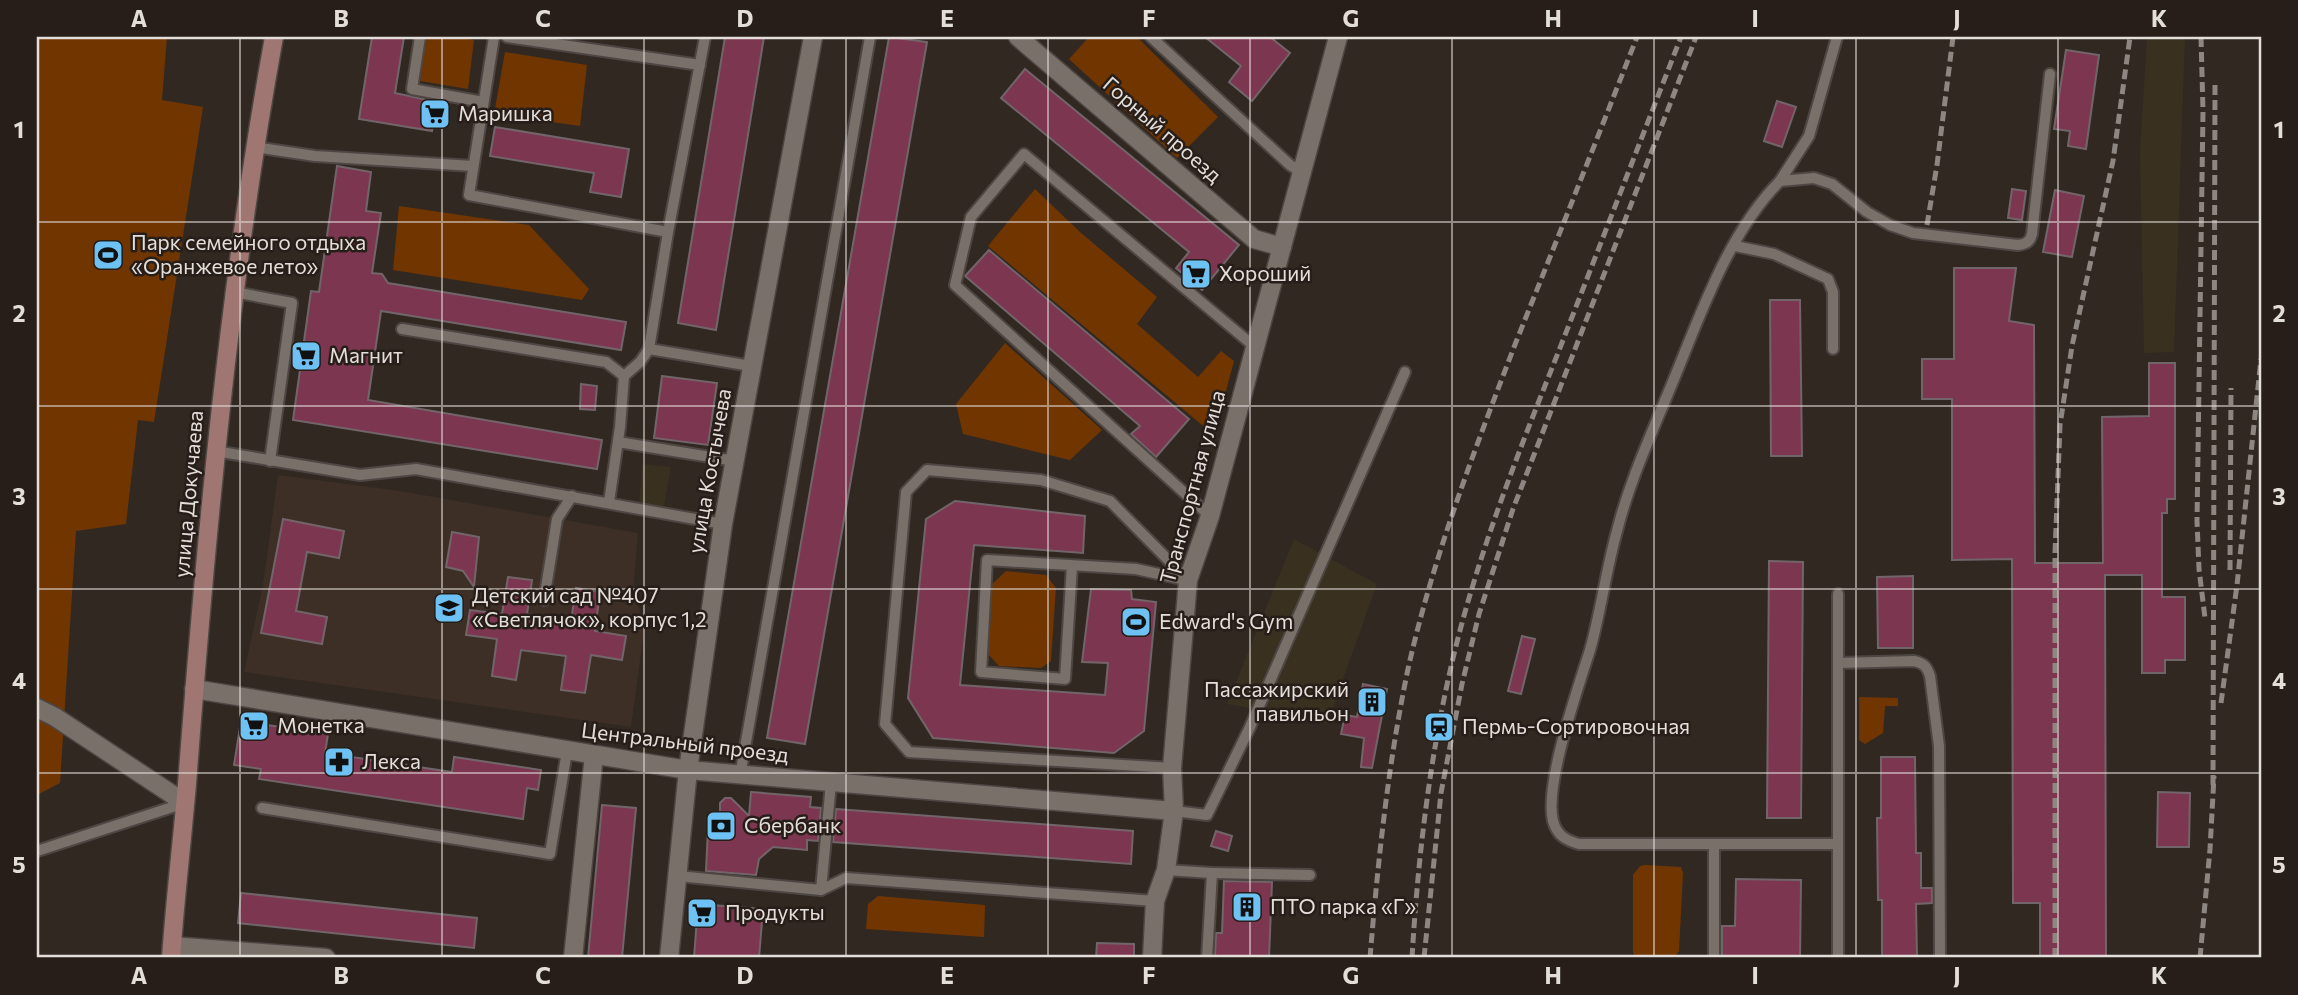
<svg xmlns="http://www.w3.org/2000/svg" width="2298" height="995" viewBox="0 0 2298 995" font-family="Commissioner,sans-serif">
	<rect width="100%" height="100%" fill="#312822"/>
	<!-- industrial -->
	<g fill="#393020">
		<path d="M2147 37H2185L2174 352 2144 353 2140 151Z"/>
		<path d="M642 464 671 467 664 506 639 504Z"/>
		<path d="M1294 539 1377 584 1327 724 1301 717 1227 704Z"/>
	</g>
	<!-- built -->
	<path fill="#3e2f26" d="M278 475 400 491 638 533 633 593 645 623 631 727 244 672 263 585Z"/>
	<!-- green -->
	<g fill="#713600">
		<path d="M37 37H167L162 100 203 107 154 422 138 420 126 524 76 531 60 783 37 795Z"/>
		<path d="M426 37H452L474 40 468 89 420 81Z"/>
		<path d="M1089 37H1137L1218 117 1177 158 1069 59Z"/>
		<path d="M505 52 587 65 580 126 494 114Z"/>
		<path d="M1035 189 1080 232 1157 297 1137 324 1198 377 1221 351 1234 361 1214 435 988 246Z"/>
		<path d="M399 206 529 225 589 289 582 300 393 270Z"/>
		<path d="M1005 343 1102 430 1070 460 963 434 956 404Z"/>
		<path d="M1006 571 1046 575 1056 588 1051 661 1041 668 999 666 988 654 990 586Z"/>
		<path d="M1859 697 1898 698V706H1885L1883 733 1865 744 1859 740Z"/>
		<path d="M1645 865 1681 867 1683 873 1679 951 1674 958H1636L1633 953V875L1640 866Z"/>
		<path d="M878 896 985 905 984 937 866 929 868 904Z"/>
	</g>
	<!-- building -->
	<g fill="#7d3650" stroke="#726569" stroke-width="2">
		<path d="M372 37H404L395 93 437 102 432 131 359 119Z"/>
		<path d="M725 37H764L716 330 678 323Z"/>
		<path d="M889 37 927 42 805 744 767 738Z"/>
		<path d="M1205 37H1270L1290 53 1252 101 1229 82 1241 66Z"/>
		<path d="M2066 50 2099 55 2086 149 2068 146 2070 131 2054 129Z"/>
		<path d="M1025 69 1239 245 1202 290 1176 268 1189 252 1001 98Z"/>
		<path d="M1777 101 1796 107 1782 147 1764 141Z"/>
		<path d="M495 127 629 149 621 197 590 192 594 173 490 156Z"/>
		<path d="M337 166 371 172 366 211 381 213 372 273 382 274 388 283 626 322 621 350 381 311 368 400 602 440 597 469 293 420 311 291 319 292Z"/>
		<path d="M2012 189 2026 191 2022 220 2008 218Z"/>
		<path d="M2055 190 2084 196 2072 257 2043 252Z"/>
		<path d="M989 250 1189 419 1156 457 1131 434 1140 426 965 276Z"/>
		<path d="M1954 268H2016L2009 321 2034 325 2035 563H2103L2102 417 2149 416V363H2175V499H2167V513H2162V597H2185V660H2165V673H2142V575H2105L2106 958H2040V903H2013L2012 559 1952 560V399H1922V359H1954Z"/>
		<path d="M1770 300H1800L1802 456H1771Z"/>
		<path d="M662 376 717 383 708 445 654 438Z"/>
		<path d="M581 384 597 386 595 410 580 409Z"/>
		<path d="M955 501 1085 516 1083 553 974 545 960 685 1105 695 1108 663 1082 662 1091 589 1131 590 1132 599 1156 602 1144 731 1114 753 933 738 908 698 926 519Z"/>
		<path d="M283 519 344 531 339 558 307 552 296 611 327 617 322 644 261 633Z"/>
		<path d="M452 532 479 537 474 587 463 571 446 567Z"/>
		<path d="M1769 561 1803 562 1801 818H1767Z"/>
		<path d="M1913 576V648H1878L1877 577Z"/>
		<path d="M508 577 532 580 527 614 571 621 576 588 600 592 595 631 626 636 622 660 591 655 585 693 561 690 566 656 521 650 516 680 492 676 497 639 466 635 470 610 502 614Z"/>
		<path d="M1522 636 1535 639 1521 694 1508 691Z"/>
		<path d="M1363 684 1387 689 1372 768 1361 767 1364 738 1341 734 1345 715 1357 717Z"/>
		<path d="M241 721 328 734 325 753 452 772 454 757 541 770 538 790 527 788 523 819 259 779 261 769 234 765Z"/>
		<path d="M1881 757H1915L1916 853H1921V888H1932V903L1916 904 1917 958H1882V900H1878L1877 818H1881Z"/>
		<path d="M751 792 811 797 810 807 821 808 818 841 807 840V850L773 847 759 859 756 875 706 871 708 828 720 818V803L725 798H731L749 816Z"/>
		<path d="M2158 792 2190 793 2189 847H2157Z"/>
		<path d="M602 805 636 808 622 958H588Z"/>
		<path d="M836 809 1133 831 1131 864 833 842Z"/>
		<path d="M1216 831 1232 836 1228 851 1211 846Z"/>
		<path d="M1736 879 1801 880 1800 958H1722V926H1735Z"/>
		<path d="M1224 881 1272 882 1269 958 1215 957 1216 933H1222Z"/>
		<path d="M241 893 477 918 474 948 238 923Z"/>
		<path d="M698 904 763 909 759 958H694Z"/>
		<path d="M1097 943 1134 944V958H1096Z"/>
	</g>
	<g fill="none" stroke-linecap="round" stroke-linejoin="round">
		<!-- lane casing -->
		<g stroke="#4d4642" stroke-width="14">
			<g id="lane">
				<path d="M420 37 412 89 483 102"/>
				<path d="M494 37 469 195 668 232"/>
				<path d="M507 37 700 65"/>
				<path d="M1151 37 1290 165 1301 172"/>
				<path d="M254 147 315 156 473 166"/>
				<path d="M1780 181 1809 136 1837 37"/>
				<path d="M1735 246 1774 254 1828 279 1833 292V349"/>
				<path d="M234 292 292 303 270 461"/>
				<path d="M402 329 606 362 624 376"/>
				<path d="M649 349 751 366"/>
				<path d="M618 442 735 461"/>
				<path d="M215 451 360 475 416 469 723 524"/>
				<path d="M609 502 620 427 624 376 640 362 649 349 668 232 705 37"/>
				<path d="M1210 516 955 285 971 217 1024 154 1255 347"/>
				<path d="M1072 566 1065 679 981 672 987 560 1136 569 1186 580"/>
				<path d="M544 600 557 519 572 496"/>
				<path d="M1838 663 1914 661C1924 663 1927 667 1930 676L1939 746 1940 958"/>
				<path d="M1172 768 909 752 885 724 906 492 927 470 1041 480 1110 501 1188 580"/>
				<path d="M740 776 870 37"/>
				<path d="M262 808 550 854 567 751"/>
				<path d="M1174 811 1207 815 1250 727 1405 372"/>
				<path d="M1714 844V958"/>
				<path d="M1838 844H1579C1565 840 1557 835 1553 821 1544 785 1578 688 1590 650 1601 611 1606 570 1617 531 1629 483 1650 437 1669 391 1698 322 1726 235 1780 181L1814 178 1832 184 1867 212 1890 225 1913 233 2018 245C2026 244 2030 242 2032 234L2050 74"/>
				<path d="M37 851 185 803"/>
				<path d="M1166 870 1212 873 1207 958"/>
				<path d="M1212 873 1310 875"/>
				<path d="M678 876 821 890 831 783"/>
				<path d="M821 890 846 878 1155 901"/>
				<path d="M1838 958V594"/>
			</g>
		</g>
		<!-- street casing -->
		<g stroke="#4d4642" stroke-width="21">
			<g id="street">
				<path d="M1018 37 1254 239 1282 247"/>
				<path d="M194 689 688 770 1174 811"/>
				<path d="M37 708 55 717 185 803"/>
				<path d="M172 946 326 958"/>
				<path d="M573 958 594 755"/>
				<path d="M669 958 688 770 723 524 813 37"/>
				<path d="M1152 958 1155 901 1166 870 1174 811 1172 768 1188 580 1210 516 1338 37"/>
			</g>
		</g>
		<!-- secondary casing -->
		<g stroke="#4d4642" stroke-width="21">
			<path id="secondary" d="M171 958C175 900 182 842 187 784 206 534 229 284 274 37"/>
		</g>
		<!-- lane -->
		<use href="#lane" stroke="#7a706a" stroke-width="10"/>
		<!-- street -->
		<use href="#street" stroke="#7a706a" stroke-width="18"/>
		<!-- secondary -->
		<use href="#secondary" stroke="#9f7672" stroke-width="18"/>
		<!-- rail -->
		<g stroke="#8e8681" stroke-width="5" stroke-dasharray="10 5" stroke-linecap="butt">
			<path d="M2201 37 2203 111 2197 521 2199 569 2205 618"/>
			<path d="M1927 225 1937 165 1953 37"/>
			<path d="M2230 570 2231 388"/>
			<path d="M2221 703 2237 585 2261 359"/>
			<path d="M2213 785 2215 85"/>
			<path d="M1370 958C1378 861 1388 764 1408 669 1433 557 1475 449 1516 342 1557 240 1597 139 1637 37"/>
			<path d="M1412 958C1418 856 1430 754 1454 654 1479 551 1519 451 1558 353 1599 248 1640 142 1681 37"/>
			<path d="M1424 958 1441 793 1462 684 1479 614 1513 509 1696 37"/>
			<path d="M2055 958V553L2060 425 2072 346 2113 161 2130 37"/>
			<path d="M2200 958 2210 849 2214 776"/>
		</g>
	</g>
	<!-- grid -->
	<path fill="none" stroke="#e4deda" stroke-width="2" stroke-opacity="0.55" d="M240 37V958M442 37V958M644 37V958M846 37V958M1048 37V958M1250 37V958M1452 37V958M1654 37V958M1856 37V958M2058 37V958M37 222H2261M37 406H2261M37 589H2261M37 773H2261"/>
	<!-- icons -->
	<defs>
		<g id="supermarket-square" transform="scale(1.575)"><rect x="-9" y="-9" width="18" height="18" rx="4" fill="#6ec2f3" stroke="#271e19"/><path d="M-6-5.5h2.5l.6 2H6L4.5 2H-2.5L-4.4-4H-6ZM-1.5 3.2a1.3 1.3 0 1 0 .1 0ZM3 3.2a1.3 1.3 0 1 0 .1 0Z" fill="#111"/></g>
		<g id="stadium-square" transform="scale(1.575)"><rect x="-9" y="-9" width="18" height="18" rx="4" fill="#6ec2f3" stroke="#271e19"/><path d="M0-5a6.5 5 0 1 0 0 10a6.5 5 0 1 0 0-10ZM-3.5-1.8h7v3.6h-7Z" fill="#111"/></g>
		<g id="school-square" transform="scale(1.575)"><rect x="-9" y="-9" width="18" height="18" rx="4" fill="#6ec2f3" stroke="#271e19"/><path d="M0-5L7-2L0 1L-7-2ZM-4 1L0 2.5L4 1V4Q0 6-4 4Z" fill="#111"/></g>
		<g id="building-square" transform="scale(1.575)"><rect x="-9" y="-9" width="18" height="18" rx="4" fill="#6ec2f3" stroke="#271e19"/><path d="M-4-6H4V6H1V3H-1V6H-4ZM-2.5-4.3h1.7v1.8h-1.7ZM.8-4.3h1.7v1.8H.8ZM-2.5-1h1.7V.8h-1.7ZM.8-1h1.7V.8H.8Z" fill="#111"/></g>
		<g id="station-square" transform="scale(1.575)"><rect x="-9" y="-9" width="18" height="18" rx="4" fill="#6ec2f3" stroke="#271e19"/><path d="M-3-6H3Q5-6 5-4V2Q5 4 3 4L4.5 6H3L1.5 4h-3L-3 6H-4.5L-3 4Q-5 4-5 2V-4Q-5-6-3-6ZM-3.5-4v3h7v-3ZM-3.5 1v1.5H-2V1ZM2 1v1.5H3.5V1Z" fill="#111"/></g>
		<g id="pharmacy-square" transform="scale(1.575)"><rect x="-9" y="-9" width="18" height="18" rx="4" fill="#6ec2f3" stroke="#271e19"/><path d="M-2-6h4v4h4v4h-4v4h-4v-4h-4v-4h4Z" fill="#111"/></g>
		<g id="bank-square" transform="scale(1.575)"><rect x="-9" y="-9" width="18" height="18" rx="4" fill="#6ec2f3" stroke="#271e19"/><path d="M-6-4H6V4H-6ZM0-2.3a2.3 2.3 0 1 0 0 4.6a2.3 2.3 0 1 0 0-4.6Z" fill="#111"/></g>
	</defs>
	<g fill-rule="evenodd">
		<use href="#supermarket-square" x="435" y="114"/>
		<use href="#stadium-square" x="108" y="255"/>
		<use href="#supermarket-square" x="1196" y="274"/>
		<use href="#supermarket-square" x="306" y="356"/>
		<use href="#school-square" x="449" y="608"/>
		<use href="#stadium-square" x="1136" y="622"/>
		<use href="#building-square" x="1372" y="702"/>
		<use href="#supermarket-square" x="254" y="726"/>
		<use href="#station-square" x="1439" y="727"/>
		<use href="#pharmacy-square" x="339" y="762"/>
		<use href="#bank-square" x="721" y="826"/>
		<use href="#building-square" x="1247" y="907"/>
		<use href="#supermarket-square" x="702" y="913"/>
	</g>
	<g text-anchor="middle" stroke-width="5" stroke-linejoin="round" paint-order="stroke">
		<!-- poi labels -->
		<g font-size="21" fill="#e4deda" stroke="#271e19" text-anchor="start">
			<text x="458" y="121">Маришка</text>
			<text x="131" y="250">Парк семейного отдыха<tspan x="131" dy="24">«Оранжевое лето»</tspan></text>
			<text x="1219" y="281">Хороший</text>
			<text x="329" y="363">Магнит</text>
			<text x="472" y="603">Детский сад №407<tspan x="472" dy="24">«Светлячок», корпус 1,2</tspan></text>
			<text x="1159" y="629">Edward's Gym</text>
			<text x="1349" y="697" text-anchor="end">Пассажирский<tspan x="1349" dy="24">павильон</tspan></text>
			<text x="277" y="733">Монетка</text>
			<text x="1462" y="734">Пермь-Сортировочная</text>
			<text x="362" y="769">Лекса</text>
			<text x="744" y="833">Сбербанк</text>
			<text x="1270" y="914">ПТО парка «Г»</text>
			<text x="725" y="920">Продукты</text>
		</g>
		<!-- street labels -->
		<g font-size="21" fill="#e4deda" stroke="#271e19">
			<text transform="translate(1162 130) rotate(41)" y="7">Горный проезд</text>
			<text transform="translate(710 471) rotate(-80)" y="7">улица Костычева</text>
			<text transform="translate(1193 487) rotate(-75)" y="7">Транспортная улица</text>
			<text transform="translate(189 494) rotate(-85)" y="7">улица Докучаева</text>
			<text transform="translate(685 743) rotate(7)" y="7">Центральный проезд</text>
		</g>
	</g>
	<!-- border -->
	<rect width="2298" height="995" fill="none" stroke="#271e19" stroke-width="77"/>
	<rect x="38" y="38" width="2222" height="918" fill="none" stroke="#e4deda" stroke-width="2.5"/>
	<g font-size="23" text-anchor="middle" font-weight="bold" fill="#e4deda">
		<text x="139" y="27">A</text>
		<text x="341" y="27">B</text>
		<text x="543" y="27">C</text>
		<text x="745" y="27">D</text>
		<text x="947" y="27">E</text>
		<text x="1149" y="27">F</text>
		<text x="1351" y="27">G</text>
		<text x="1553" y="27">H</text>
		<text x="1755" y="27">I</text>
		<text x="1957" y="27">J</text>
		<text x="2159" y="27">K</text>
		<text x="19" y="138">1</text>
		<text x="2279" y="138">1</text>
		<text x="19" y="322">2</text>
		<text x="2279" y="322">2</text>
		<text x="19" y="505">3</text>
		<text x="2279" y="505">3</text>
		<text x="19" y="689">4</text>
		<text x="2279" y="689">4</text>
		<text x="19" y="873">5</text>
		<text x="2279" y="873">5</text>
		<text x="139" y="984">A</text>
		<text x="341" y="984">B</text>
		<text x="543" y="984">C</text>
		<text x="745" y="984">D</text>
		<text x="947" y="984">E</text>
		<text x="1149" y="984">F</text>
		<text x="1351" y="984">G</text>
		<text x="1553" y="984">H</text>
		<text x="1755" y="984">I</text>
		<text x="1957" y="984">J</text>
		<text x="2159" y="984">K</text>
	</g>
</svg>
